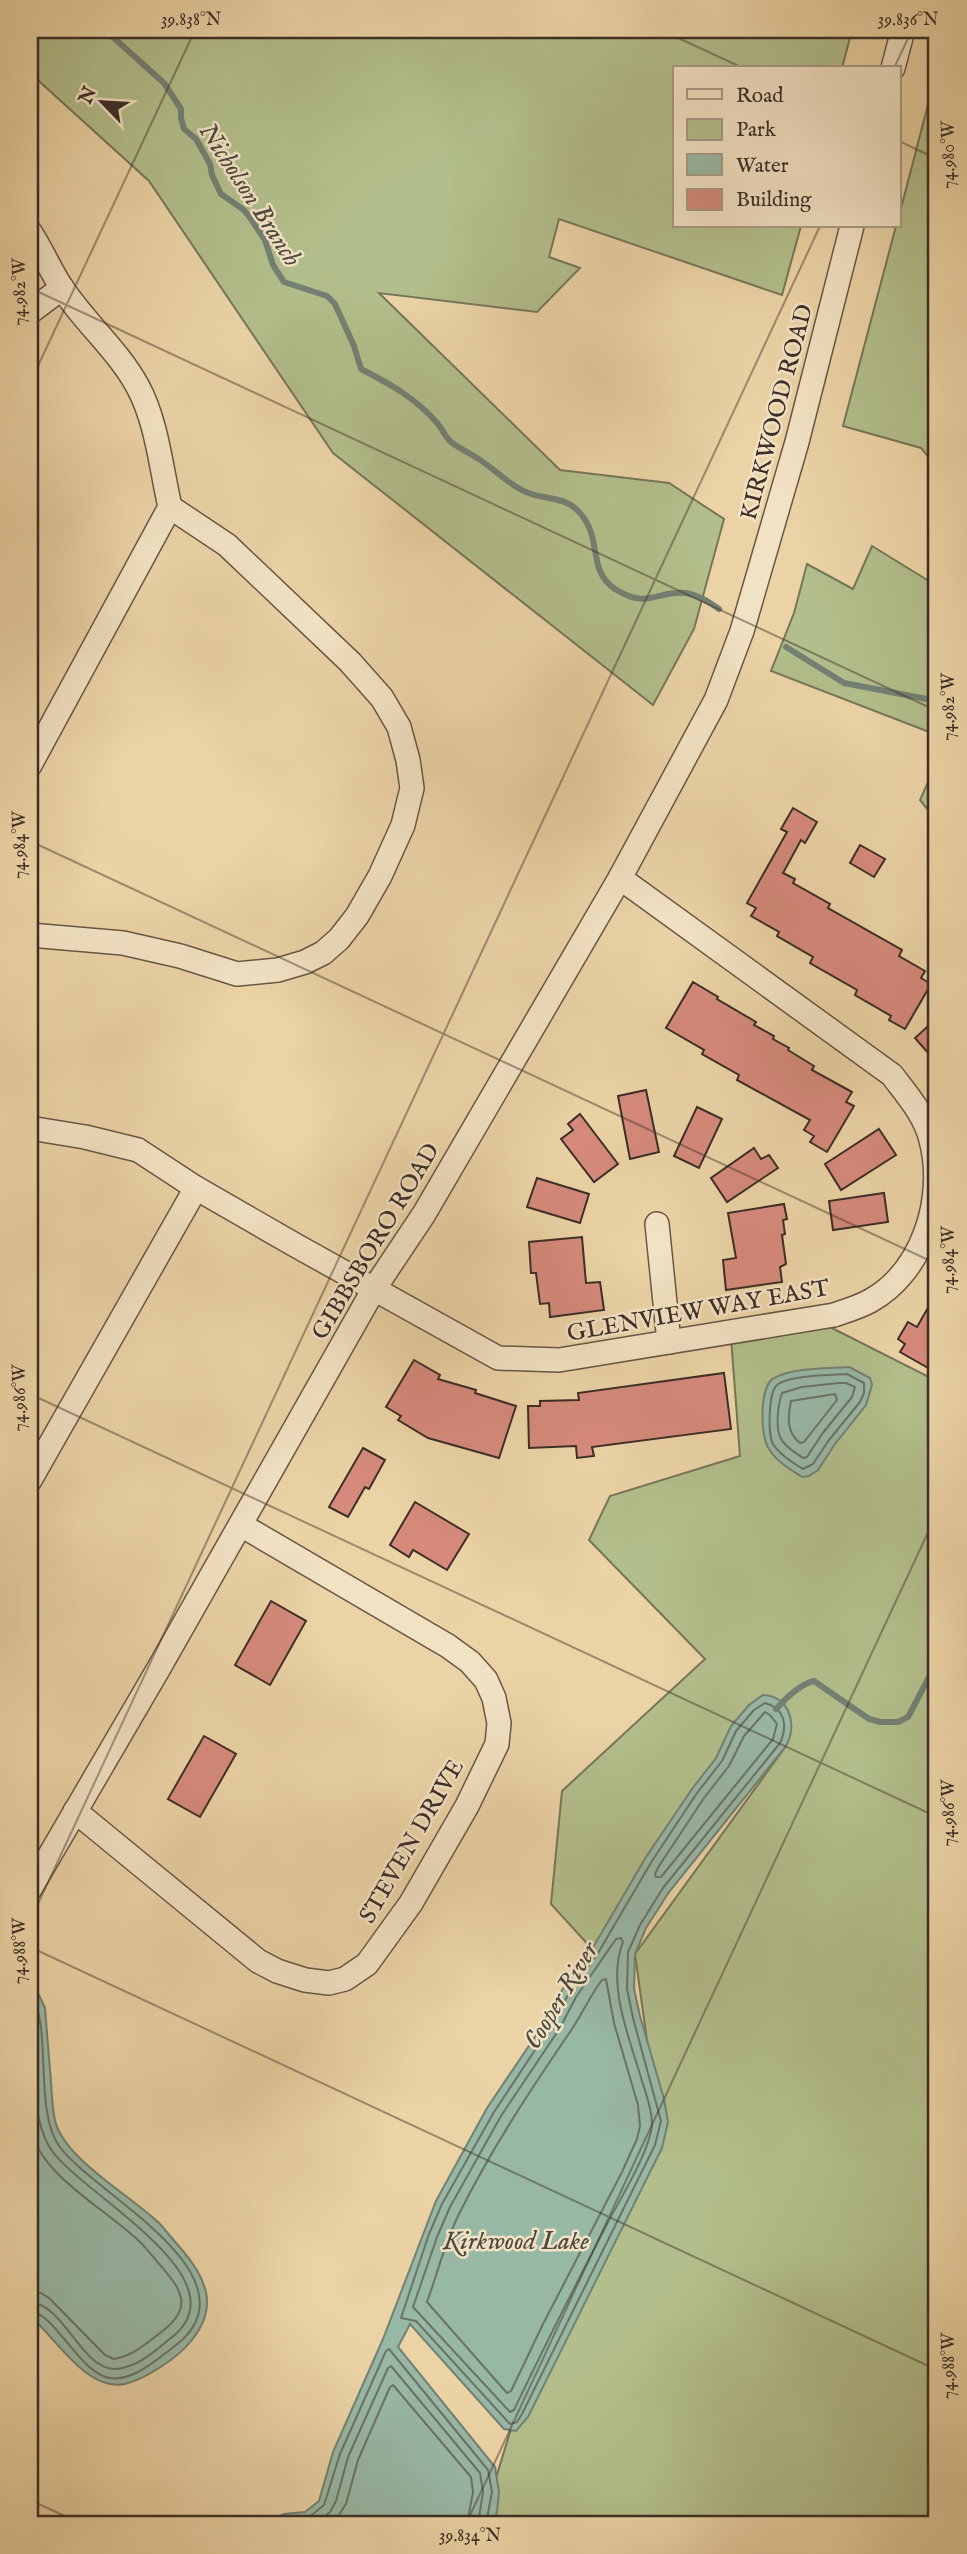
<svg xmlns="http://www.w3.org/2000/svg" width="967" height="2554" viewBox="0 0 967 2554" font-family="'IM FELL English',serif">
	<rect width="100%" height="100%" fill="#ebd3a5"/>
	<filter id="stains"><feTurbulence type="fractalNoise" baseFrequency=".00286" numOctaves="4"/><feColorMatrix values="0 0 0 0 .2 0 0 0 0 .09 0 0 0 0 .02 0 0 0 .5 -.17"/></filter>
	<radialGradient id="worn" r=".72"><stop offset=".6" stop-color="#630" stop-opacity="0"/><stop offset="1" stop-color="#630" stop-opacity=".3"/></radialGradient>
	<!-- green -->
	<g fill="#b2be8b" stroke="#767659" stroke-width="2">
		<path d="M30 30H852L842 68H675V226H801L782 295 559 219 549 257 580 268 537 312 379 293 560 470 669 483 724 519 694 629 653 705 333 453 149 181 30 73Z"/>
		<path d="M937 70V467L921 448 843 426 896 226H899V216Z"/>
		<path d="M872 546 937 586V735L771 671 794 613 807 564 853 589Z"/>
		<path d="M937 762V821L920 800Z"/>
		<path d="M820 1322 937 1381V2524H482L510 2432 662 2148 635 1954 786 1746 592 1949 551 1904 562 1791 705 1659 589 1540 610 1496 740 1456 731 1338Z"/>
	</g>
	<!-- water -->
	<g fill="#98b8a6" stroke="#738173" stroke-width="2">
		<path d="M849 1367 870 1378 872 1385 866 1405 835 1444 818 1470 809 1476 802 1477C790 1469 776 1461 769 1449 760 1437 759 1386 774 1378 791 1368 829 1368 849 1367Z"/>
		<path d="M763 1695C791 1697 797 1725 786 1746L669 1892 646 1928 635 1954 634 1989 640 2016 664 2099 668 2122 662 2148 528 2417 516 2431 504 2429 410 2324 398 2347 495 2467 499 2492 497 2512 492 2524H260L284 2514 305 2512 319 2501 333 2452 383 2339 436 2201 487 2108 547 2019 562 1990 592 1949 646 1857 692 1789 716 1758 731 1726 749 1705Z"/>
		<path d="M30 1988 39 1995 45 2008C47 2033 49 2057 51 2082 52 2096 52 2111 56 2124 68 2161 131 2196 159 2223 167 2232 175 2242 183 2251 208 2281 218 2308 191 2341 178 2358 145 2379 125 2384 87 2392 56 2338 30 2316Z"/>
	</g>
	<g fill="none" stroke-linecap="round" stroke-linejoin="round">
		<!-- shore -->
		<g stroke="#6a7366" stroke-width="2">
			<path d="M847 1374 864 1383V1393L860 1402 829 1440 813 1464 803 1469C793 1463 779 1454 773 1444 768 1434 768 1393 777 1385 788 1375 832 1375 847 1374Z"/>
			<path d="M839 1383H846L855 1387 852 1397 822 1434 807 1457 803 1458C796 1453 785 1447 781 1439 775 1429 778 1404 782 1393L802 1387Z"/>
			<path d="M835 1394 837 1400 804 1442 800 1443C786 1432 788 1417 791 1401Z"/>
			<path d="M765 1703C785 1708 788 1726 780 1743L663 1888 640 1925 628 1952 627 1989 633 2018 661 2121 655 2145 522 2414 517 2422 510 2424 416 2321 401 2318 429 2234 442 2204 494 2112 553 2023 569 1993 598 1953 652 1861 697 1793 722 1761 736 1731 754 1710Z"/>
			<path d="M765 1712 770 1715 777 1724 773 1739 661 1877H656L655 1874 659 1866 704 1798 729 1766 744 1736Z"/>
			<path d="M621 1938 623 1942C606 1985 630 2039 642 2081 646 2094 652 2109 652 2123 651 2150 620 2199 607 2224 575 2286 544 2347 514 2410L510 2412 413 2307 437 2237 450 2207 501 2116 560 2028 576 1997 616 1939Z"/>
			<path d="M606 1979 614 2023 638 2105 640 2126 637 2139 621 2174 543 2324 511 2391 507 2393 427 2302C438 2272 445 2241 460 2212 491 2150 529 2092 568 2035 581 2017 589 1997 602 1980Z"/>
			<path d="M30 1996C53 2020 33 2109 59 2146 90 2189 224 2257 196 2321 189 2337 176 2345 163 2355 149 2366 129 2381 110 2378 79 2373 56 2314 30 2311"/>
			<path d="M30 2013C33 2051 30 2116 50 2148 77 2192 248 2279 171 2338 155 2351 137 2368 115 2369 82 2370 64 2304 30 2302"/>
			<path d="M30 2127C40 2176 105 2208 140 2242 147 2249 154 2258 161 2266 168 2275 179 2286 181 2298 184 2313 171 2325 160 2333 146 2344 132 2356 114 2359L105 2355 49 2298 41 2293 30 2292"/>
			<path d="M276 2524 308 2518 324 2505 340 2454 386 2351 389 2349 488 2470 492 2492 486 2524"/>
			<path d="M316 2524 330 2512 336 2501 348 2457 388 2368 391 2366 480 2473 483 2492 478 2524"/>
			<path d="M333 2524 346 2504 358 2460 390 2387 393 2385 471 2477 473 2492 467 2524"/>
		</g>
		<!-- stream -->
		<g stroke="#738173" stroke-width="6">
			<path d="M105 30 164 83 181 109V118L184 129 196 139 210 164 212 175 221 194 244 210 251 219 265 240 273 265 284 282 327 296 335 304 354 346 361 369C390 384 416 398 438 424 442 429 445 436 450 441 458 448 468 452 477 458 492 467 505 481 520 489 539 501 562 494 578 511 604 537 586 570 615 589 648 610 657 590 686 593 699 595 709 602 719 609"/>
			<path d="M786 647 844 683 937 701"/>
			<path d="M776 1709C786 1698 800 1684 814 1681L869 1719 880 1722H898L908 1717 937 1662"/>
		</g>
	</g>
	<!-- building -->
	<g fill="#d68a7c" stroke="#3b2e27" stroke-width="2">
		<path d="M793 808 817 822 805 843 801 840 783 873 795 879 793 883 830 904 828 908 902 950 899 956 925 971 921 978 931 984 905 1029 889 1020 891 1016 855 995 857 990 810 963 813 957 777 936 779 932 751 916 756 908 747 903 787 832 781 829Z"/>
		<path d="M860 845 885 859 874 877 850 863Z"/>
		<path d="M693 982 718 997 717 999 756 1022 754 1025 774 1036 773 1039 789 1048 788 1050 814 1066 812 1070 852 1092 846 1102 854 1106 827 1152 810 1142 814 1136 804 1130 810 1120 737 1080 739 1075 702 1054 704 1050 666 1028Z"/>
		<path d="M937 1018V1063L915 1038Z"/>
		<path d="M646 1090 659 1152 630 1159 618 1096Z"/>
		<path d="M697 1107 722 1119 699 1168 674 1156Z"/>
		<path d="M580 1114 618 1164 594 1182 561 1139 573 1130 568 1124Z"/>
		<path d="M879 1129 896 1155 841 1190 825 1164Z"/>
		<path d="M754 1148 761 1159 769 1155 778 1168 727 1202 711 1178Z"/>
		<path d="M537 1178 589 1194 580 1223 527 1207Z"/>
		<path d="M884 1193 888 1222 833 1230 829 1201Z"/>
		<path d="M784 1204 787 1219 783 1220 785 1234 782 1235 786 1264 780 1267 782 1282 726 1290 723 1260 736 1258 728 1213Z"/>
		<path d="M582 1237 586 1283 600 1282 604 1310 550 1317 549 1303 540 1304 536 1273H531L529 1242Z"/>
		<path d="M937 1292V1373L900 1352 905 1344 898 1339 908 1322 917 1327Z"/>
		<path d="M414 1360 440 1375 438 1379 476 1390 475 1393 516 1406 499 1458 428 1438 398 1420 401 1416 386 1407Z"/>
		<path d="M724 1373 731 1429 592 1447 594 1456 577 1458 576 1446 529 1448 528 1406H540V1401L579 1400 578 1393Z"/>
		<path d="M363 1448 385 1460 369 1489 365 1487 348 1517 329 1507Z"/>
		<path d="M415 1502 469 1534 447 1570 413 1550 409 1557 390 1545Z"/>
		<path d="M271 1601 306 1621 270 1685 235 1665Z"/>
		<path d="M204 1736 236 1754 200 1817 168 1799Z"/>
	</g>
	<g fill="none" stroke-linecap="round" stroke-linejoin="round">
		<!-- minor casing -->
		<g stroke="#675746" stroke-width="26">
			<g id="minor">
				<path d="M893 68 903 30"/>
				<path d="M30 232C42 250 50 270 62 288 85 323 118 350 138 387 157 422 161 468 170 507L30 765"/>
				<path d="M30 312 62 288"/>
				<path d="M30 935 123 943 180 956 237 974 278 970 305 962 323 953 339 939 357 916 380 876 403 825 412 788 408 760 399 727 382 698 350 662 227 545 170 507"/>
				<path d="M30 1128 85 1137 138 1150 196 1188 295 1245 498 1358 559 1360 834 1315C846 1311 859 1307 870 1301 924 1271 946 1197 931 1140 925 1115 907 1095 892 1075L620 878"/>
				<path d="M657 1224 669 1342"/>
				<path d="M30 1480 196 1188"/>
				<path d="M75 1811 258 1961 277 1971 305 1980 329 1983 345 1979 367 1964 411 1903 467 1806 497 1744 499 1723 494 1698 486 1680 470 1662 448 1646 241 1525"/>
				<path d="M30 1889 159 1668 374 1289 424 1214 620 878 716 700 742 631 797 442 852 226"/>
			</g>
		</g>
		<!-- minor -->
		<use href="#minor" stroke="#f2e2c4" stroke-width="23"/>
	</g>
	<!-- ticks -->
	<path fill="none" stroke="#3b2e27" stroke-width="2" stroke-opacity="0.45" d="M661 30 743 68M894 68 912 30M899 141 937 159M30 288 937 711M30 383 195 30M30 841 937 1264M30 1394 937 1817M30 1921 820 226M30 1947 937 2370M30 2500 82 2524M466 2524 937 1513"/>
	<g text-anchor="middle" stroke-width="5" stroke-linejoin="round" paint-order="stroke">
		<!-- street labels -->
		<g font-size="24" fill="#3b2e27" stroke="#f2e2c4">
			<text transform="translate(776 412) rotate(-75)" y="8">KIRKWOOD ROAD</text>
			<text transform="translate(375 1241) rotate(-59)" y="8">GIBBSBORO ROAD</text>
			<text transform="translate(698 1310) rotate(-10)" y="8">GLENVIEW WAY EAST</text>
			<text transform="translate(411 1841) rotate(-60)" y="8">STEVEN DRIVE</text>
		</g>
		<!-- water labels -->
		<g font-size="26" font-style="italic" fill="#4e4a40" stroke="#f2e2c4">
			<text transform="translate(251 194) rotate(57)" y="9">Nicholson Branch</text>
			<text transform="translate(560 1995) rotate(-59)" y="9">Cooper River</text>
			<text x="516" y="2249">Kirkwood Lake</text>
		</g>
	</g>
	<!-- margin -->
	<rect width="967" height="2554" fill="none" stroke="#ebd3a5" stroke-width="77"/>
	<!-- legend -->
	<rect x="673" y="66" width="228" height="161" fill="#f2e2c4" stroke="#a99a85" stroke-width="2"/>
	<rect x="687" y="89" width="35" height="10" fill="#f2e2c4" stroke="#a99a85" stroke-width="2"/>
	<text x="736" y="102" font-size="21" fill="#3b2e27">Road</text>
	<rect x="687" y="119" width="35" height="21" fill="#b2be8b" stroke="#a99a85" stroke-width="2"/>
	<text x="736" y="136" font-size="21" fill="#3b2e27">Park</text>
	<rect x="687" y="154" width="35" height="21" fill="#98b8a6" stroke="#a99a85" stroke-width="2"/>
	<text x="736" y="172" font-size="21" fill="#3b2e27">Water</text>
	<rect x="687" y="189" width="35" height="21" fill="#d68a7c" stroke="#a99a85" stroke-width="2"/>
	<text x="736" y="206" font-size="21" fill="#3b2e27">Building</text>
	<!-- north arrow -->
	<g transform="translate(102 102) rotate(295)" stroke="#f2e2c4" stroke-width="5" paint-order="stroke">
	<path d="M0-5L12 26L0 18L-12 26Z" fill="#3b2e27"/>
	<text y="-10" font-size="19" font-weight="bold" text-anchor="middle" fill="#3b2e27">N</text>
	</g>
	<rect x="38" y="38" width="890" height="2478" fill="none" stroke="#3b2e27" stroke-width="2.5"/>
	<g font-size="18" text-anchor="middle" fill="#3b2e27">
		<text x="191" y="25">39.838°N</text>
		<text x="908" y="25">39.836°N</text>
		<text transform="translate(948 155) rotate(-90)" y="6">74.980°W</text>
		<text transform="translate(19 292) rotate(-90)" y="6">74.982°W</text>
		<text transform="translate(948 707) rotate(-90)" y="6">74.982°W</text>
		<text transform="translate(19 845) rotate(-90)" y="6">74.984°W</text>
		<text transform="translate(948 1260) rotate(-90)" y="6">74.984°W</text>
		<text transform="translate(19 1398) rotate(-90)" y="6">74.986°W</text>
		<text transform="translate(948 1813) rotate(-90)" y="6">74.986°W</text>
		<text transform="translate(19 1951) rotate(-90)" y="6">74.988°W</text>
		<text transform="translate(948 2366) rotate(-90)" y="6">74.988°W</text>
		<text x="470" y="2541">39.834°N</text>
	</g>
	<rect width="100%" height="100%" filter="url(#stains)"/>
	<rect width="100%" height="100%" fill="url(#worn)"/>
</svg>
